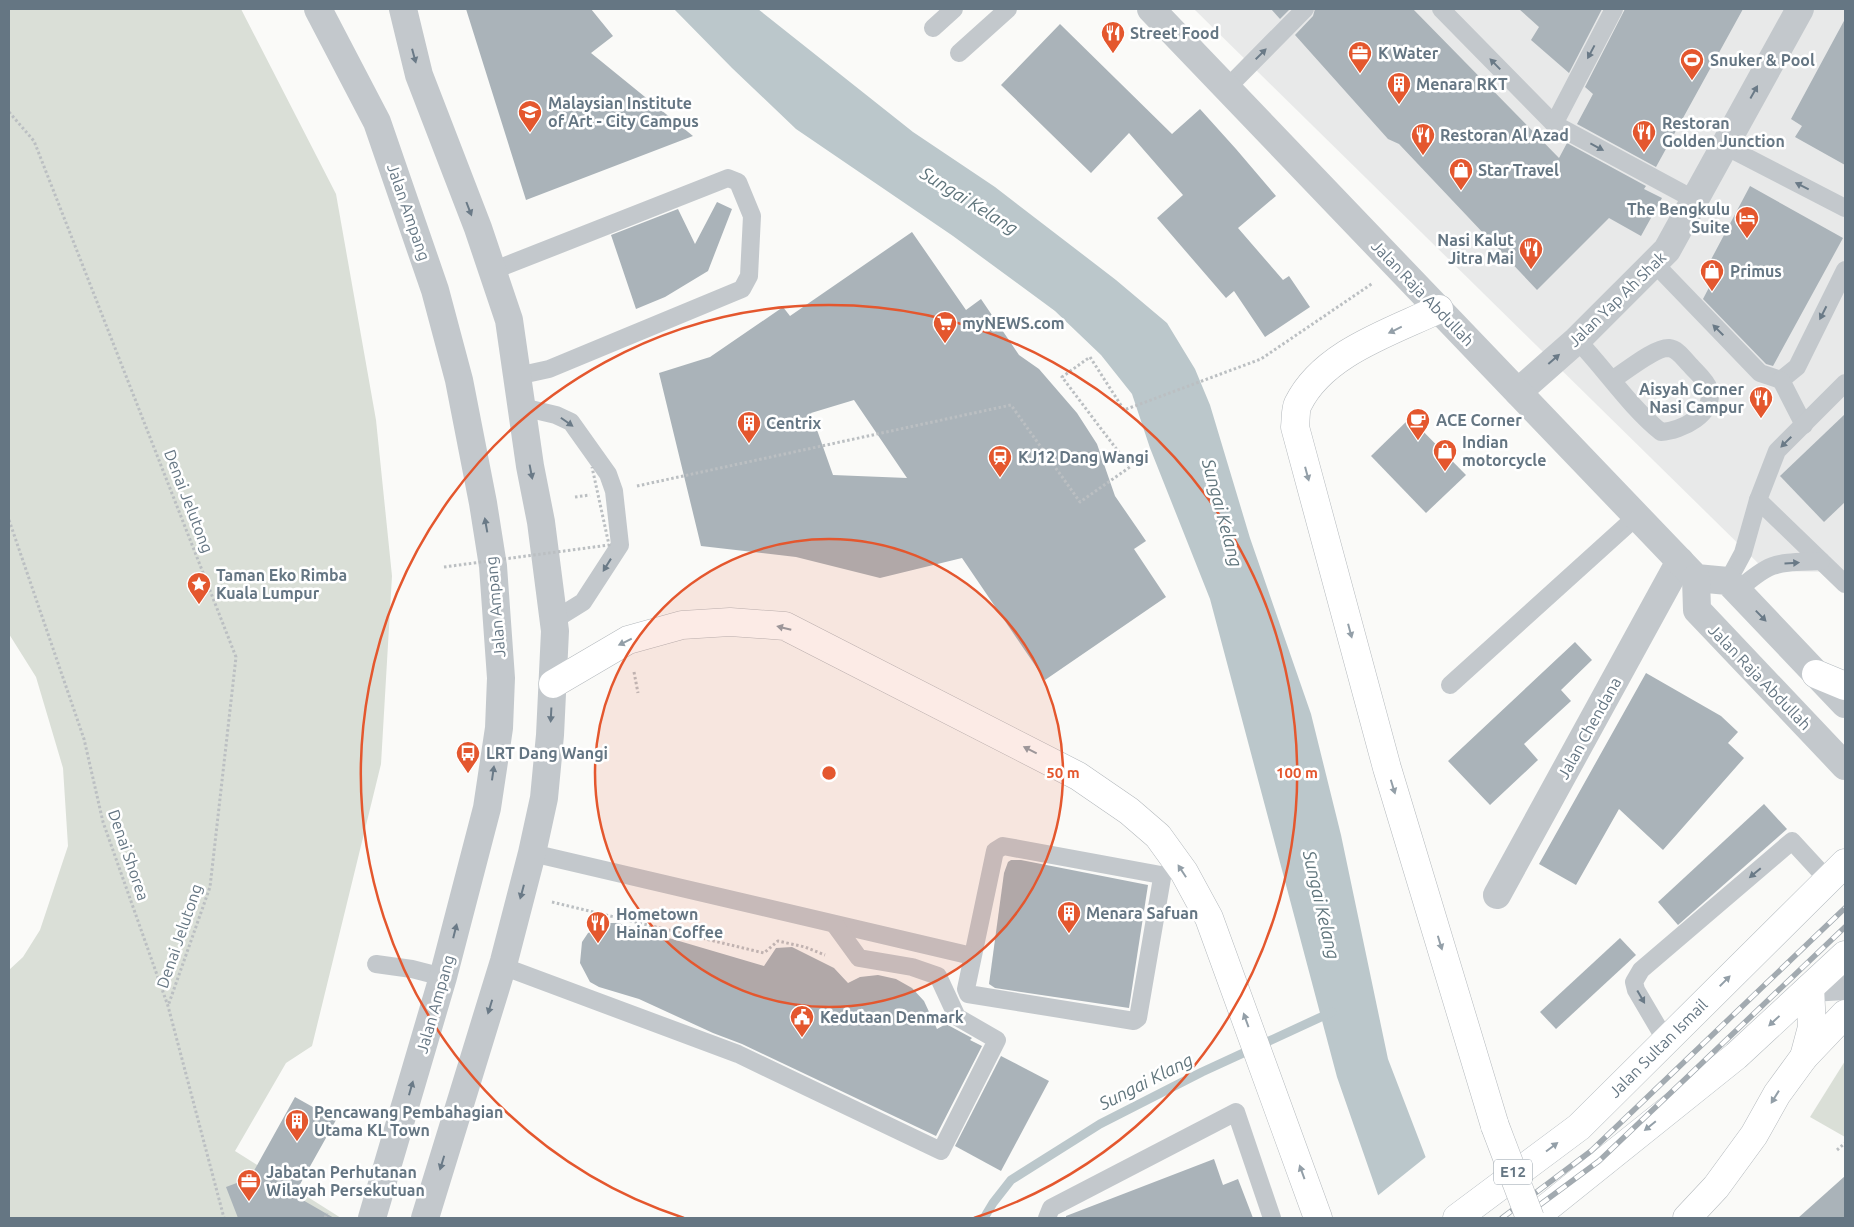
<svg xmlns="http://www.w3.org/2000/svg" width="1854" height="1227" viewBox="0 0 1854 1227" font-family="Ubuntu,sans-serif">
	<rect width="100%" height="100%" fill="#fafaf8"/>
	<!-- built -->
	<path fill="#e8e9e9" d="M1194 9H1845V572L1766 571Z"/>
	<!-- green -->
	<g fill="#dadfd7">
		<path d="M9 9H241L336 194 376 420 392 576 381 764 312 1046 286 1063 235 1151 341 1218H9V970L23 957 40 930 68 846 63 768 36 677 9 634Z"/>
		<path d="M1845 1061V1137L1810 1117Z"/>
	</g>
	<!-- water -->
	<path fill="#bbc7cb" d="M674 9H758L913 132 995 187 1116 280 1167 323 1195 369 1210 405 1250 538 1311 714 1341 835 1388 1059 1449 1218H1386L1337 1077 1210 599 1150 448 1132 394 1101 355 1055 311 953 236 796 129 732 68Z"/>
	<!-- pier -->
	<path fill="#fafaf8" d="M1427 1156 1451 1218H1383L1376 1197Z"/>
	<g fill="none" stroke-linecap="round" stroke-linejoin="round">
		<!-- stream -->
		<path stroke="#bbc7cb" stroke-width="9" d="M984 1218 993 1203 1011 1180 1100 1124 1202 1072 1332 1012"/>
	</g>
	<!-- building -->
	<g fill="#aab3b9" fill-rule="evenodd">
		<path d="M466 9H591L613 36 591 53 693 136 526 200Z"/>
		<path d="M1271 9H1290L1280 19Z"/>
		<path d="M1315 9H1413L1559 158 1567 143 1646 186 1644 189 1662 198 1641 236 1609 218 1537 290 1399 144 1388 139 1295 35 1313 16Z"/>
		<path d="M1519 9H1602L1569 73 1531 40 1539 27Z"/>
		<path d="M1625 9H1743L1656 167 1577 124 1593 94 1585 87Z"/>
		<path d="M1845 19V165L1795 137 1802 126 1791 119Z"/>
		<path d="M1060 24 1172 134 1200 109 1236 149 1276 196 1238 228 1283 280 1289 276 1310 307 1265 337 1234 291 1226 298 1157 218 1183 195 1129 133 1091 173 1001 85Z"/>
		<path d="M1750 186 1843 238 1773 366 1766 364 1703 299 1716 274 1706 269Z"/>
		<path d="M717 202 732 209 708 271 665 297 636 309 611 235 678 209 695 244Z"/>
		<path d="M912 232 966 310 981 299 1019 355 1039 369 1077 413 1097 444 1115 496 1146 541 1134 549 1166 597 1045 680 962 558 880 578 796 557 701 546 659 373 710 357 783 307 790 316ZM854 400 907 478 833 475 811 413Z"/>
		<path d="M1845 414V502L1824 522 1780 476Z"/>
		<path d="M1410 418 1466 475 1426 513 1371 456Z"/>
		<path d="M1575 642 1592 660 1561 690 1571 701 1524 744 1538 760 1490 805 1448 761Z"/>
		<path d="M1646 673 1721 716 1738 732 1728 743 1744 758 1663 850 1619 809 1576 885 1539 864Z"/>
		<path d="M1764 804 1787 829 1678 925 1658 902Z"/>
		<path d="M1011 860H1021L1148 885 1129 1008 995 988 989 984 1004 873 1008 862Z"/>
		<path d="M607 923H618L764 966 776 948 792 947 834 968 848 983 860 977 878 975 896 979 912 988 924 1001 937 1029 946 1024 972 1038 970 1040 982 1046 936 1136 742 1044 713 1033 639 999 599 987 590 982 580 963 582 942 588 933Z"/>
		<path d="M1620 938 1636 955 1556 1029 1540 1012Z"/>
		<path d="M1001 1056 1049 1081 1001 1171 955 1146Z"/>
		<path d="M295 1097 336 1120 294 1195 334 1218H238L226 1187 250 1178Z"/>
		<path d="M1214 1159 1223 1185 1238 1179 1253 1218H1066V1216Z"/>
		<path d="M1845 1176V1218H1798Z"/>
	</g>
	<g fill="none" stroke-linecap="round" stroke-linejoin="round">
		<!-- secondary casing -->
		<g stroke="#b3babf" stroke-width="29">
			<g id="secondary">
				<path d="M1816 674 1845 686"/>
				<path d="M1457 1218 1579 1127 1845 863"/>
				<path d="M1534 1218 1736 1056 1845 955"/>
			</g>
		</g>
		<!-- motorway casing -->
		<g stroke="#b4b9bd" stroke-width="29">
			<g id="motorway">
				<path d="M1439 309C1391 332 1323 353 1298 404 1295 410 1296 420 1295 427L1387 768 1495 1126"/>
				<path d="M553 684 628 640 682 625 730 622 785 626 1078 776 1129 811 1158 836 1184 872 1209 918 1318 1218"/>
				<path d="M1804 1057 1812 1027 1810 988"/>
				<path d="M1687 1218 1716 1187 1754 1135 1777 1094 1804 1057 1845 1014"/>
			</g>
		</g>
		<!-- path -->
		<g stroke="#bbbfc2" stroke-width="3" stroke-dasharray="2.5 2.5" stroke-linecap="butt">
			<path d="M9 112 34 141 236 657 210 887 168 1006"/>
			<path d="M637 486 1011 405 1080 502 1130 467 1062 377 1090 357 1124 410 1261 359 1373 283"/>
			<path d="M575 497 590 495"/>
			<path d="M9 520 84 739 103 822 168 1006 224 1218"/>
			<path d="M634 672 638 693"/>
			<path d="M552 902 764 953 778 941 805 947 825 955"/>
			<path d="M1837 1150 1845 1143"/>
			<path d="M325 1218 327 1213"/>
		</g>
		<!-- service -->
		<g stroke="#c3c8cc" stroke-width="18">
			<path d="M1441 9 1554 124 1695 200"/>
			<path d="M933 28 954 9"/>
			<path d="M959 53 1008 9"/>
			<path d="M1227 88 1305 9"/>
			<path d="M1554 124 1614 9"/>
			<path d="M1725 146 1845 208"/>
			<path d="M1655 264 1760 373 1781 380 1797 367 1845 270"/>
			<path d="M492 271 728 178 738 182 752 216 749 276 742 289 549 369 517 376"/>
			<path d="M1577 340C1605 369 1629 406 1661 432 1681 431 1716 414 1709 389 1707 381 1695 371 1690 365 1684 359 1678 349 1669 348 1655 347 1625 372 1612 380"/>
			<path d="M1781 380 1804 425"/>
			<path d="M1845 383 1777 451 1758 500 1845 584"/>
			<path d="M522 407 556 415 571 422 608 474 614 491 620 545 583 602 554 620"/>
			<path d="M1728 581 1743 553 1758 500"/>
			<path d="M1737 591C1772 560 1776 563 1821 561"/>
			<path d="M1450 685 1637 516"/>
			<path d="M1003 846 1161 875 1162 878 1138 1018 1134 1021 968 994 966 989 995 851Z"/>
			<path d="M532 853 972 956"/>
			<path d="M376 964 412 969 443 977"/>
			<path d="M502 966 738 1054 941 1151 997 1040 957 1017 938 976 912 967 859 958 835 925"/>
			<path d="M1666 1041 1636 990 1634 982 1641 970 1792 841 1827 879"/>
			<path d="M1047 1218 1051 1208 1236 1112 1272 1218"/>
		</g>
		<!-- minor -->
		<g stroke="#c3c8cc" stroke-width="28">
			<path d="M1518 392 1577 340 1667 250 1800 9"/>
			<path d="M1497 895 1680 561"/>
		</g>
		<!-- tertiary -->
		<g stroke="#c3c8cc" stroke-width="28">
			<path d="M318 9 377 122 435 290 459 380 483 503 493 566 501 678 499 728 487 808 443 977 372 1218"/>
			<path d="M403 9 419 75 478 228 509 320 530 466 541 522 555 631 550 735 544 798 532 853 504 961 425 1218"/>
			<path d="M1151 9 1696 578 1728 581 1845 704"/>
			<path d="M1696 578 1697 610 1845 766"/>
			<path d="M1810 988 1845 986"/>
		</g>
		<!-- secondary -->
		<use href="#secondary" stroke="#fff" stroke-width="28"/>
		<!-- motorway -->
		<use href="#motorway" stroke="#fff" stroke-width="28"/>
		<!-- rail casing -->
		<g stroke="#a2aab0" stroke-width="5.5">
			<g id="rail">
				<path d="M1502 1218 1591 1151 1845 908"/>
				<path d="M1522 1218 1599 1161 1845 927"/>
			</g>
		</g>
		<!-- rail -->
		<use href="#rail" stroke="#fff" stroke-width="4" stroke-dasharray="11" stroke-linecap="butt"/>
		<!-- motorway-bridge casing -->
		<g stroke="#b4b9bd" stroke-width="29" stroke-linecap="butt">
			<path id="motorway-bridge" d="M1495 1126 1530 1218"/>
		</g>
		<!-- path-bridge -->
		<path stroke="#bbbfc2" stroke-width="3" stroke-dasharray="2.5 2.5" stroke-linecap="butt" d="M444 567 609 545 592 467"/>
		<!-- motorway-bridge -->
		<use href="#motorway-bridge" stroke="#fff" stroke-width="28"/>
	</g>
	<!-- one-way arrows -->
	<defs><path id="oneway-solid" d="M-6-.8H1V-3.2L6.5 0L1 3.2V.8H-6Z" transform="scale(1.25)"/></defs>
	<g fill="#6a7a87">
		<use href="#oneway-solid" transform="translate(1591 52) rotate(118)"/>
		<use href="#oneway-solid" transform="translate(1261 54) rotate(-45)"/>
		<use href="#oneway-solid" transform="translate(414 56) rotate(75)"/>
		<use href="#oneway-solid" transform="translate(1495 64) rotate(-134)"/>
		<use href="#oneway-solid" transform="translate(1754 92) rotate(-61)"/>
		<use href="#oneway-solid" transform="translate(1597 147) rotate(28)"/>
		<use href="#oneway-solid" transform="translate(1802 186) rotate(-153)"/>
		<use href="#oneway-solid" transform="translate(469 209) rotate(69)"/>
		<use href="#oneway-solid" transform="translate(1823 313) rotate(117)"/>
		<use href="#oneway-solid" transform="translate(1718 330) rotate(-135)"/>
		<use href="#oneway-solid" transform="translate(1554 359) rotate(-41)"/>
		<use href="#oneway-solid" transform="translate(567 422) rotate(35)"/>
		<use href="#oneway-solid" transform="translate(1786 442) rotate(135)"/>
		<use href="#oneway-solid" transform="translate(531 472) rotate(79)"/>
		<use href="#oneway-solid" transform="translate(486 525) rotate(-100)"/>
		<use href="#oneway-solid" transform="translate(1792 563) rotate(-3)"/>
		<use href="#oneway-solid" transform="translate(607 565) rotate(122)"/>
		<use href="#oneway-solid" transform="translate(1761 616) rotate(46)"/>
		<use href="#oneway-solid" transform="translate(551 715) rotate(93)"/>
		<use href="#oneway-solid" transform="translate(493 773) rotate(-82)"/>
		<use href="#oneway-solid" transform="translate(1755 873) rotate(140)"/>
		<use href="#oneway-solid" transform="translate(522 892) rotate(105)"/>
		<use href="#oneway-solid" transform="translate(455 931) rotate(-76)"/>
		<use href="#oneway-solid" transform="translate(1641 997) rotate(60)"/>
		<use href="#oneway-solid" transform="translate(490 1007) rotate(107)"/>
		<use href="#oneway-solid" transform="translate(411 1088) rotate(-74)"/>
		<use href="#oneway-solid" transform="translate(442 1163) rotate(107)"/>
	</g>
	<g fill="#939fa8">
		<use href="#oneway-solid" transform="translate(1395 330) rotate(154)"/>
		<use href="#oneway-solid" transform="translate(1307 474) rotate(75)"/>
		<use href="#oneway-solid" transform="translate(784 628) rotate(-166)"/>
		<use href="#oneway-solid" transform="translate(1350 631) rotate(75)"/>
		<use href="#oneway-solid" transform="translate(625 642) rotate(154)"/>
		<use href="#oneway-solid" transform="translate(1030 750) rotate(-153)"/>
		<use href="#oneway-solid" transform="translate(1393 787) rotate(73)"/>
		<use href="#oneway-solid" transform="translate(1182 871) rotate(-123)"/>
		<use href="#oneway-solid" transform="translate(1440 943) rotate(73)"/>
		<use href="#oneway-solid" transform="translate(1725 981) rotate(-45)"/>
		<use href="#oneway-solid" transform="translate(1246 1020) rotate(-110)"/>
		<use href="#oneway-solid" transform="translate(1774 1021) rotate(137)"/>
		<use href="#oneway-solid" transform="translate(1775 1097) rotate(122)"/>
		<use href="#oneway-solid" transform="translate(1650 1126) rotate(141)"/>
		<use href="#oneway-solid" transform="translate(1552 1147) rotate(-37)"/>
		<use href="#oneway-solid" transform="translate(1302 1172) rotate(-110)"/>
	</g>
	<!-- distance rings -->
	<circle cx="829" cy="773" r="234" fill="#e4572e" fill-opacity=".12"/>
	<g fill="none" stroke="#e4572e" stroke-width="2.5">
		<circle cx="829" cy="773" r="234"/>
		<path d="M684 1218A468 468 0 1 1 974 1218"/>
	</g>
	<!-- icons -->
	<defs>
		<g id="restaurant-pin" transform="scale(1.25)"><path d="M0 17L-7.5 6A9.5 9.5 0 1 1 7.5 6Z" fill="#e4572e" stroke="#fff"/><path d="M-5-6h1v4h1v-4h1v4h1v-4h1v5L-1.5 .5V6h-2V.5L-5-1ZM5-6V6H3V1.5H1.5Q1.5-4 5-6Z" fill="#fff"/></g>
		<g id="office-pin" transform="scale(1.25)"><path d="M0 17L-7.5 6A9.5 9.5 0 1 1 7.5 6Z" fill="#e4572e" stroke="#fff"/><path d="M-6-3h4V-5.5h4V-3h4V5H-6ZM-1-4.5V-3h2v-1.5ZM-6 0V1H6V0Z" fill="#fff"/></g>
		<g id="stadium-pin" transform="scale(1.25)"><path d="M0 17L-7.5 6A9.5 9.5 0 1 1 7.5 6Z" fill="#e4572e" stroke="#fff"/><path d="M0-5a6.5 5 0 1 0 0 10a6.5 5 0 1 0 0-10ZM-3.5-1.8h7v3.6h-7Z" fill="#fff"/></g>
		<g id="building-pin" transform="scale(1.25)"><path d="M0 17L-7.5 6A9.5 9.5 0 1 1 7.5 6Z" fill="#e4572e" stroke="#fff"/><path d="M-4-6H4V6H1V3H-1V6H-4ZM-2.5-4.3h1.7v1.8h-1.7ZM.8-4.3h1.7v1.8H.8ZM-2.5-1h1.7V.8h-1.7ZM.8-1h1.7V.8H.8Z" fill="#fff"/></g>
		<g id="school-pin" transform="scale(1.25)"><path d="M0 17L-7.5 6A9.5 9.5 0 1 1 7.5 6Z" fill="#e4572e" stroke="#fff"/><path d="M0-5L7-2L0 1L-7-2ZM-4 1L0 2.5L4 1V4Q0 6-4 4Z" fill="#fff"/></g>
		<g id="shop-pin" transform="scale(1.25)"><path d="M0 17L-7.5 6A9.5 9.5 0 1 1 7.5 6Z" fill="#e4572e" stroke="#fff"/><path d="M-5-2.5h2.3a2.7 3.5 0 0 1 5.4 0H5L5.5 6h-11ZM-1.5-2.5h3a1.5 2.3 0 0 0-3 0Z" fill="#fff"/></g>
		<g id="hotel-pin" transform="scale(1.25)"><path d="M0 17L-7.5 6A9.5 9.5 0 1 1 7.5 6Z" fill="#e4572e" stroke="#fff"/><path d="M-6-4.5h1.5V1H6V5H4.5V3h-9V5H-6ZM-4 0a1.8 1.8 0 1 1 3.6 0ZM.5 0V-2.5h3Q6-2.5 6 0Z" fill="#fff"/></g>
		<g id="supermarket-pin" transform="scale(1.25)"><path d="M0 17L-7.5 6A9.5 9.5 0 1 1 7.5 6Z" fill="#e4572e" stroke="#fff"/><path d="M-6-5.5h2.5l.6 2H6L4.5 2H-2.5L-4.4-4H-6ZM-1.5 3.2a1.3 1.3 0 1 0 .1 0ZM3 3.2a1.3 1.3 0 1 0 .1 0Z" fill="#fff"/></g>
		<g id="cafe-pin" transform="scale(1.25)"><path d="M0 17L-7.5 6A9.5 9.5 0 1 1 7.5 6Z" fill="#e4572e" stroke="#fff"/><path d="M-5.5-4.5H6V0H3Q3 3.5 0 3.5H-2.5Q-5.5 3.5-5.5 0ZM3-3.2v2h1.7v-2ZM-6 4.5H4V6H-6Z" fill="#fff"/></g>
		<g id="station-pin" transform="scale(1.25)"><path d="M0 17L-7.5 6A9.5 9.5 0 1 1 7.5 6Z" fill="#e4572e" stroke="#fff"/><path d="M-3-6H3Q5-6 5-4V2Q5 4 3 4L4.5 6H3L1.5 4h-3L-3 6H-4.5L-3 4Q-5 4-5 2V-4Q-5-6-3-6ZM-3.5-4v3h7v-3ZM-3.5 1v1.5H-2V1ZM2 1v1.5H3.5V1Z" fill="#fff"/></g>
		<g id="sight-pin" transform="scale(1.25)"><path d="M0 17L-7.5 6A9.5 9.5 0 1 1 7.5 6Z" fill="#e4572e" stroke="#fff"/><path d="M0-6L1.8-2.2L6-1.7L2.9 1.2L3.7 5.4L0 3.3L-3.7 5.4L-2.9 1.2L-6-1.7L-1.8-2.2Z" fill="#fff"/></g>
		<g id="bus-pin" transform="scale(1.25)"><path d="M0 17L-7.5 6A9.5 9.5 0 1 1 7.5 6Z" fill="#e4572e" stroke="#fff"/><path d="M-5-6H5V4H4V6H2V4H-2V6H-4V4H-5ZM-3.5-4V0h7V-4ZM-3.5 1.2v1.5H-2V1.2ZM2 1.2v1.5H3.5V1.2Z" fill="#fff"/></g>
		<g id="civic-pin" transform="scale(1.25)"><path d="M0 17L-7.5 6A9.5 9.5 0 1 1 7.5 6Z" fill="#e4572e" stroke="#fff"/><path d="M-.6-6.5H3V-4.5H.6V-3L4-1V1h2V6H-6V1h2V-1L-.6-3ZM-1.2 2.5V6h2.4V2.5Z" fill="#fff"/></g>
	</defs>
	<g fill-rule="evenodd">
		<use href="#restaurant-pin" x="1113" y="33"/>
		<use href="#office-pin" x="1360" y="53"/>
		<use href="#stadium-pin" x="1692" y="60"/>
		<use href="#building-pin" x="1399" y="84"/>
		<use href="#school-pin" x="530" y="112"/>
		<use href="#restaurant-pin" x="1644" y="132"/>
		<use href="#restaurant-pin" x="1423" y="135"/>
		<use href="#shop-pin" x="1461" y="170"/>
		<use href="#hotel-pin" x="1747" y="218"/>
		<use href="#restaurant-pin" x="1531" y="249"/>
		<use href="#shop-pin" x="1712" y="271"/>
		<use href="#supermarket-pin" x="945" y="323"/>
		<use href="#restaurant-pin" x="1761" y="398"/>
		<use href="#cafe-pin" x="1418" y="420"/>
		<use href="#building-pin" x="749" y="423"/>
		<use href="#shop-pin" x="1445" y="451"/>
		<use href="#station-pin" x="1000" y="457"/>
		<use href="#sight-pin" x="199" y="584"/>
		<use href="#bus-pin" x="468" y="753"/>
		<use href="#building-pin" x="1069" y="913"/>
		<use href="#restaurant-pin" x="598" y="923"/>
		<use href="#civic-pin" x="802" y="1017"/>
		<use href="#building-pin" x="297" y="1121"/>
		<use href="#office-pin" x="249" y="1181"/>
	</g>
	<g text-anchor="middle" stroke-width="5" stroke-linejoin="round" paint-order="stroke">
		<!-- shield labels -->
		<rect fill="#fff" stroke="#939fa8" stroke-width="1" x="1494" y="1159.5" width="38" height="25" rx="4"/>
		<g font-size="15" font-weight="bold" fill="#657683">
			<text x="1513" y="1177">E12</text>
		</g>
		<!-- poi labels -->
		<g font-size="16" font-weight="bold" fill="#657683" stroke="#fff" text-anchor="start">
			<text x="1130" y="39">Street Food</text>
			<text x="1378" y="59">K Water</text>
			<text x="1710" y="66">Snuker &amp; Pool</text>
			<text x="1416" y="90">Menara RKT</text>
			<text x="548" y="109">Malaysian Institute<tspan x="548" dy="18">of Art - City Campus</tspan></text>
			<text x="1662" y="129">Restoran<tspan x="1662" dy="18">Golden Junction</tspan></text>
			<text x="1440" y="141">Restoran Al Azad</text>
			<text x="1478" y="176">Star Travel</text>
			<text x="1730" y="215" text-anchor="end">The Bengkulu<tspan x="1730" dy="18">Suite</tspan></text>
			<text x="1514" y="246" text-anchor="end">Nasi Kalut<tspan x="1514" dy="18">Jitra Mai</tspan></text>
			<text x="1730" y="277">Primus</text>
			<text x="962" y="329">myNEWS.com</text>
			<text x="1744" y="395" text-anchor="end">Aisyah Corner<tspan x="1744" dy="18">Nasi Campur</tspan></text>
			<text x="1436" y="426">ACE Corner</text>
			<text x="766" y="429">Centrix</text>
			<text x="1462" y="448">Indian<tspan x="1462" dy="18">motorcycle</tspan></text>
			<text x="1018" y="463">KJ12 Dang Wangi</text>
			<text x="216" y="581">Taman Eko Rimba<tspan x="216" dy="18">Kuala Lumpur</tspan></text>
			<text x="486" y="759">LRT Dang Wangi</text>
			<text x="1086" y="919">Menara Safuan</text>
			<text x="616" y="920">Hometown<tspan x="616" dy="18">Hainan Coffee</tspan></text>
			<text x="820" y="1023">Kedutaan Denmark</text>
			<text x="314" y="1118">Pencawang Pembahagian<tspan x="314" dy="18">Utama KL Town</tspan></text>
			<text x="266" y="1178">Jabatan Perhutanan<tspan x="266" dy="18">Wilayah Persekutuan</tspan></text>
		</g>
		<!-- street labels -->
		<g font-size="16" fill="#657683" stroke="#fff">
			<text transform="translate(409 212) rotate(71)" y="6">Jalan Ampang</text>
			<text transform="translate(1423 293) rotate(46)" y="6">Jalan Raja Abdullah</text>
			<text transform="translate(1617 299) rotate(-44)" y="6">Jalan Yap Ah Shak</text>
			<text transform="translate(189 501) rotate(69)" y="6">Denai Jelutong</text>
			<text transform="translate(495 607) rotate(-95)" y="6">Jalan Ampang</text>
			<text transform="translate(1760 677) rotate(46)" y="6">Jalan Raja Abdullah</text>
			<text transform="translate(1589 728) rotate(-61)" y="6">Jalan Chendana</text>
			<text transform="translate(129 855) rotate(71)" y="6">Denai Shorea</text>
			<text transform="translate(179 936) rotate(-71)" y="6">Denai Jelutong</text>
			<text transform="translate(435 1004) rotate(-74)" y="6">Jalan Ampang</text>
			<text transform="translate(1658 1048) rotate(-45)" y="6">Jalan Sultan Ismail</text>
		</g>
		<!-- water labels -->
		<g font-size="18" font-style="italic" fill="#60757c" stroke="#fff">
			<text transform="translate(969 201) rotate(32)" y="6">Sungai Kelang</text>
			<text transform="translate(1222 513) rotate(75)" y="6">Sungai Kelang</text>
			<text transform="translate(1321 905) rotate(77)" y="6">Sungai Kelang</text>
			<text transform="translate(1146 1082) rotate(-27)" y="6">Sungai Klang</text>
		</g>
	</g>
	<circle cx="829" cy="773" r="8" fill="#e4572e" stroke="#fff" stroke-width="2.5"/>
	<g font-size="15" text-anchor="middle" font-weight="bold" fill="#e4572e" stroke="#fff" stroke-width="5" stroke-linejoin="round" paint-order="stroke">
		<text x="1063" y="778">50 m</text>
		<text x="1297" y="778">100 m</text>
	</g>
	<!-- border -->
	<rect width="1854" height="1227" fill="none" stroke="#657683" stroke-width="20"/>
</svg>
